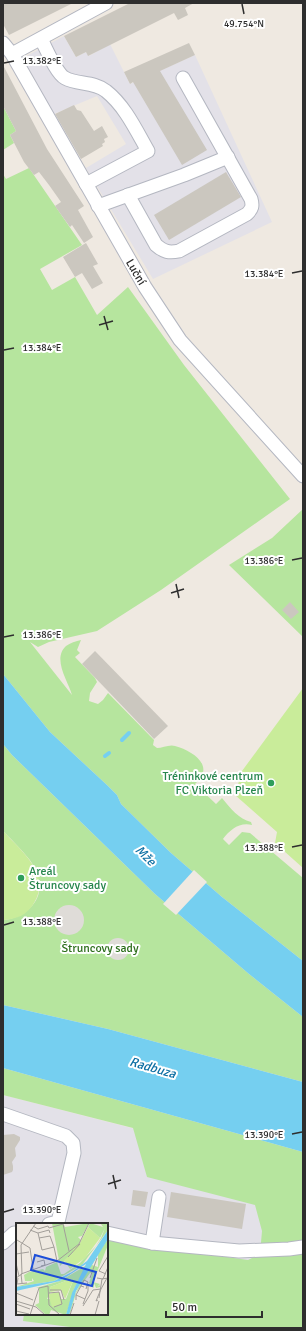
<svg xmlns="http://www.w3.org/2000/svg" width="306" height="1331" viewBox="0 0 306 1331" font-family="Signika,sans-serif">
	<rect width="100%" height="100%" fill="#efe9e1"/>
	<!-- industrial -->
	<g fill="#e3e1e8" fill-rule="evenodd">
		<path d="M64 36 76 57 86 52 89 56 110 44 130 84 195 55 272 222 153 279 86 168 126 144 97 96 54 114 23 58Z"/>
		<path d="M3 1095 303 1172V1328H3ZM17 1224H107V1314H17Z"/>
	</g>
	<!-- green -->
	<g fill="#b6e59e">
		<path d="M3 106 16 131 10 135 14 143 3 150Z"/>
		<path d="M29 168 82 245 40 269 52 290 75 277 97 315 128 287 184 365 290 499 161 590 97 631 49 642 38 647 30 642 72 695C68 681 52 659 66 646 70 643 76 641 81 640L77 650 80 653 75 657 95 678 97 682 90 693 89 701 98 704 103 700 108 693 154 740 153 745 157 748C162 748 170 744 175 746 193 751 216 766 195 784L216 804 222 798C230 808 239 819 251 822L252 825C239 822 230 830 223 839L229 845 242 832 250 833 303 878V961L222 897 171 853 121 804 117 795 108 786 50 732 3 674V174L6 179Z"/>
		<path d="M303 509V637L229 565 272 538Z"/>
		<path d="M3 744 12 755 155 894 249 974 303 1017V1082L108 1029 3 1005V920C18 919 36 908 39 892 40 887 35 871 33 865 30 858 10 838 3 831Z"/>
		<path d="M3 1068 303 1152V1328H78L23 1321 24 1314H107V1240L248 1260 260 1254 262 1231 255 1205 147 1177 133 1128 3 1095Z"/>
	</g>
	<!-- pitch -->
	<g fill="#c9ec9a">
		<path d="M303 688V868L275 843 277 832 235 795 242 771Z"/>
		<path d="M3 831C21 851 52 874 34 903 27 915 17 919 4 920Z"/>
	</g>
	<!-- plaza -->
	<g fill="#dfdcd8">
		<circle cx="69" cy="920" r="15"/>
		<circle cx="118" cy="949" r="11"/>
	</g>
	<!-- water -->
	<g fill="#75cff0">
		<path d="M3 674 50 732 108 786 117 795 121 804 171 853 222 897 303 961V1017L249 974 155 894 12 755 3 744Z"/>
		<path d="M3 1005 108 1029 303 1082V1152L3 1068Z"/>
	</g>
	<!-- pier -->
	<path fill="#efe9e1" d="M194 870 207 882 176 915 163 904Z"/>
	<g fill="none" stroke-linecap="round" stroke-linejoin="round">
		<!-- stream -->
		<g stroke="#75cff0" stroke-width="4">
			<path d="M122 740 129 733"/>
			<path d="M105 756 109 753"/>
		</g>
	</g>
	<!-- building -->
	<g fill="#cbc7bf">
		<path d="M3 3H73L9 35 3 24Z"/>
		<path d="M130 3H194L185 8 188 15 178 20 174 13 88 56 86 52 76 57 64 36Z"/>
		<path d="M189 43 195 55 160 71 207 150 182 165 133 82 130 84 124 72Z"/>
		<path d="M3 65 47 149 84 206 78 210 93 237 84 243 72 225 70 227 55 206 61 202 49 185 39 172 34 175 24 162 10 135 16 131 3 106Z"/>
		<path d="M74 105 77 110 81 111 94 131 102 126 108 137 104 139 105 142 102 144 103 146 81 159 55 114Z"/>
		<path d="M226 172 241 197 169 240 154 215Z"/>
		<path d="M86 243 98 264 93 266 103 283 92 289 82 273 75 277 63 257Z"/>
		<path d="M290 602 299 612 291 619 282 610Z"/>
		<path d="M95 651 168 726 154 739 82 664Z"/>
		<path d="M14 1134 20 1137V1140L15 1148 16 1156 12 1162 13 1166V1170L12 1172 3 1175V1135Z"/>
		<path d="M133 1190 148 1192 145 1207 131 1205Z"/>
		<path d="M171 1192 246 1204 242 1229 167 1217Z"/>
	</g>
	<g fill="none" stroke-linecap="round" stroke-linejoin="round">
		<!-- minor casing -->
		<g stroke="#b4b7c1" stroke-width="15">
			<g id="minor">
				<path d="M41 39C46 48 56 73 65 78 77 85 94 81 106 91 125 106 136 130 148 151L86 184"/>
				<path d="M3 43 12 54 145 287 180 340 303 476"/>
				<path d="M12 54 106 3"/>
				<path d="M128 195 156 245C164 252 169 253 179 251L247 214C252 209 253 206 251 199L183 78"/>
				<path d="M98 206 184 175 228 157"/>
				<path d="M3 1114 66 1136 73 1143 74 1153 58 1222 49 1224"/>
				<path d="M107 1233 152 1243 159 1197"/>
				<path d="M3 1243 14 1233"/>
				<path d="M152 1243 239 1251 289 1249 303 1247"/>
			</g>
		</g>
		<!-- minor -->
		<use href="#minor" stroke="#fff" stroke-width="13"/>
	</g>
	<!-- ticks -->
	<path fill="none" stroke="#2e2e2e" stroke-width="1.5" d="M242 4 244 14M4 63 14 61M292 273 302 271M104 316 108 330M99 325 113 321M4 350 14 348M292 560 302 558M176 584 179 598M171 593 184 589M4 637 14 635M292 847 302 845M4 925 14 922M292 1134 302 1132M113 1175 116 1189M108 1184 121 1180M4 1212 14 1209"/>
	<!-- markers -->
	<g fill="#2e9e5b" stroke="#fff" stroke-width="1.5">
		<circle cx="271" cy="783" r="4"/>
		<circle cx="21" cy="878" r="4"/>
	</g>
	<g text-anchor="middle" stroke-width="4" stroke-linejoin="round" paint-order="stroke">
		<!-- street labels -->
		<g font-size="12" fill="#2e2e2e" stroke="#fff">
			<text transform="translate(136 272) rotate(60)" y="4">Luční</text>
		</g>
		<!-- leisure labels -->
		<g font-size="12" fill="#27864d" stroke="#fff" text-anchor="end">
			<text x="263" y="780">Tréninkové centrum<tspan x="263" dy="14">FC Viktoria Plzeň</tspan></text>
			<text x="29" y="875" text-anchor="start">Areál<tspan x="29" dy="14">Štruncovy sady</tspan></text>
		</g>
		<!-- park labels -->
		<g font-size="12" fill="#2c6e1b" stroke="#fff">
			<text x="100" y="952">Štruncovy sady</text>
		</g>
		<!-- water labels -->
		<g font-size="13" font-style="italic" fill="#0d6fa3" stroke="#fff">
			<text transform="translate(146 855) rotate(44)" y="5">Mže</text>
			<text transform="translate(153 1067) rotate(16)" y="5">Radbuza</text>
		</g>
	</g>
	<!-- overview -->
	<g transform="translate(16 1223)">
		<rect width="92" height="92" fill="#efe9e1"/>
		<path d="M36 0H47L49 4 73 0 66 13 62 14 65 17 57 30 44 43ZM74 0 87 4 85 1 92 0V7L66 42 38 58 0 64 18 58 16 55V58H9L8 52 13 49 27 46 29 48 30 44 41 39 45 51H48L64 40 80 23 85 15 89 5 84 15 72 4ZM92 16V22L77 59 84 61 81 64 84 62V64L80 65 78 60V65L73 60 76 51 74 50 60 70 54 91 53 92 58 73 64 61 80 34 76 42 82 44V31ZM71 42 58 66 50 92 35 87 33 92H30L19 82 23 80V65H20L44 58ZM55 56 57 58 50 76H31L35 68 34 64Z" fill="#b6e59e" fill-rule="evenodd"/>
		<path d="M72 4 84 15 69 35 54 46 48 37 57 30V26L64 20ZM55 56 57 58 49 76 45 67 35 69 34 64ZM43 69 46 81 36 84 32 71Z" fill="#c9ec9a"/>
		<path d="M92 7V16L60 68 53 92H50L56 70 70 41 44 58 0 68V64L38 58 56 49 71 38Z" fill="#75cff0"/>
		<path fill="none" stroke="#a29e99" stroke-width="1" d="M47 1 53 28M17 3 22 6 32 3 33 5 47 1M14 7 22 10 26 27 38 24 41 38M22 10 33 7 34 10M23 15 34 13 38 24M1 17 14 25 17 46M0 31 13 29M52 34 64 21M21 39 28 37 29 42 25 43M0 40 3 53M90 51 83 48 92 33M0 55 6 51 5 22 20 0M2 55 1 61 11 60M74 55 81 35M81 55 87 56 92 44M6 60 5 51 41 38 63 21 73 0M65 63 68 57 72 59 70 66M34 67H45L48 77M0 70 17 77M33 70 43 69 46 81 38 84M60 72 65 63 68 64M83 75 86 56 92 55M60 77V72L69 76M82 77 80 78 85 66M0 78 20 84 29 92M0 81 14 86M67 81 72 68V61M67 83 77 67 85 66 91 55M0 88 13 91M14 92 23 65 32 63 33 82 44 92M54 92 58 80M79 92 83 78"/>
		<path fill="#1d4ed8" fill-opacity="0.15" stroke="#1d4ed8" stroke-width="2" d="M19 32 80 49 76 63 15 47Z"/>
		<rect width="92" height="92" fill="none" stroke="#2e2e2e" stroke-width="2"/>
	</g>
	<g font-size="10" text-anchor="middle" fill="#2e2e2e" stroke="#fff" stroke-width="4" stroke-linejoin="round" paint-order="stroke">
		<text x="244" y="27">49.754°N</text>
		<text x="42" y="64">13.382°E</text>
		<text x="264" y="277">13.384°E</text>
		<text x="42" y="351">13.384°E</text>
		<text x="264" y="564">13.386°E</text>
		<text x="42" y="638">13.386°E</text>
		<text x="264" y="851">13.388°E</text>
		<text x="42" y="925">13.388°E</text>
		<text x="264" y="1138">13.390°E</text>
		<text x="42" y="1213">13.390°E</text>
	</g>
	<!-- border -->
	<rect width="306" height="1331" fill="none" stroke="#2e2e2e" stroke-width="8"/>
	<!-- scale -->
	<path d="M166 1311v6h96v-6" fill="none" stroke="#2e2e2e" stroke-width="2"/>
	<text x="172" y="1311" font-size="12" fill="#2e2e2e" stroke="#ffffff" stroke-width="3" paint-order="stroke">50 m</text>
</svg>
